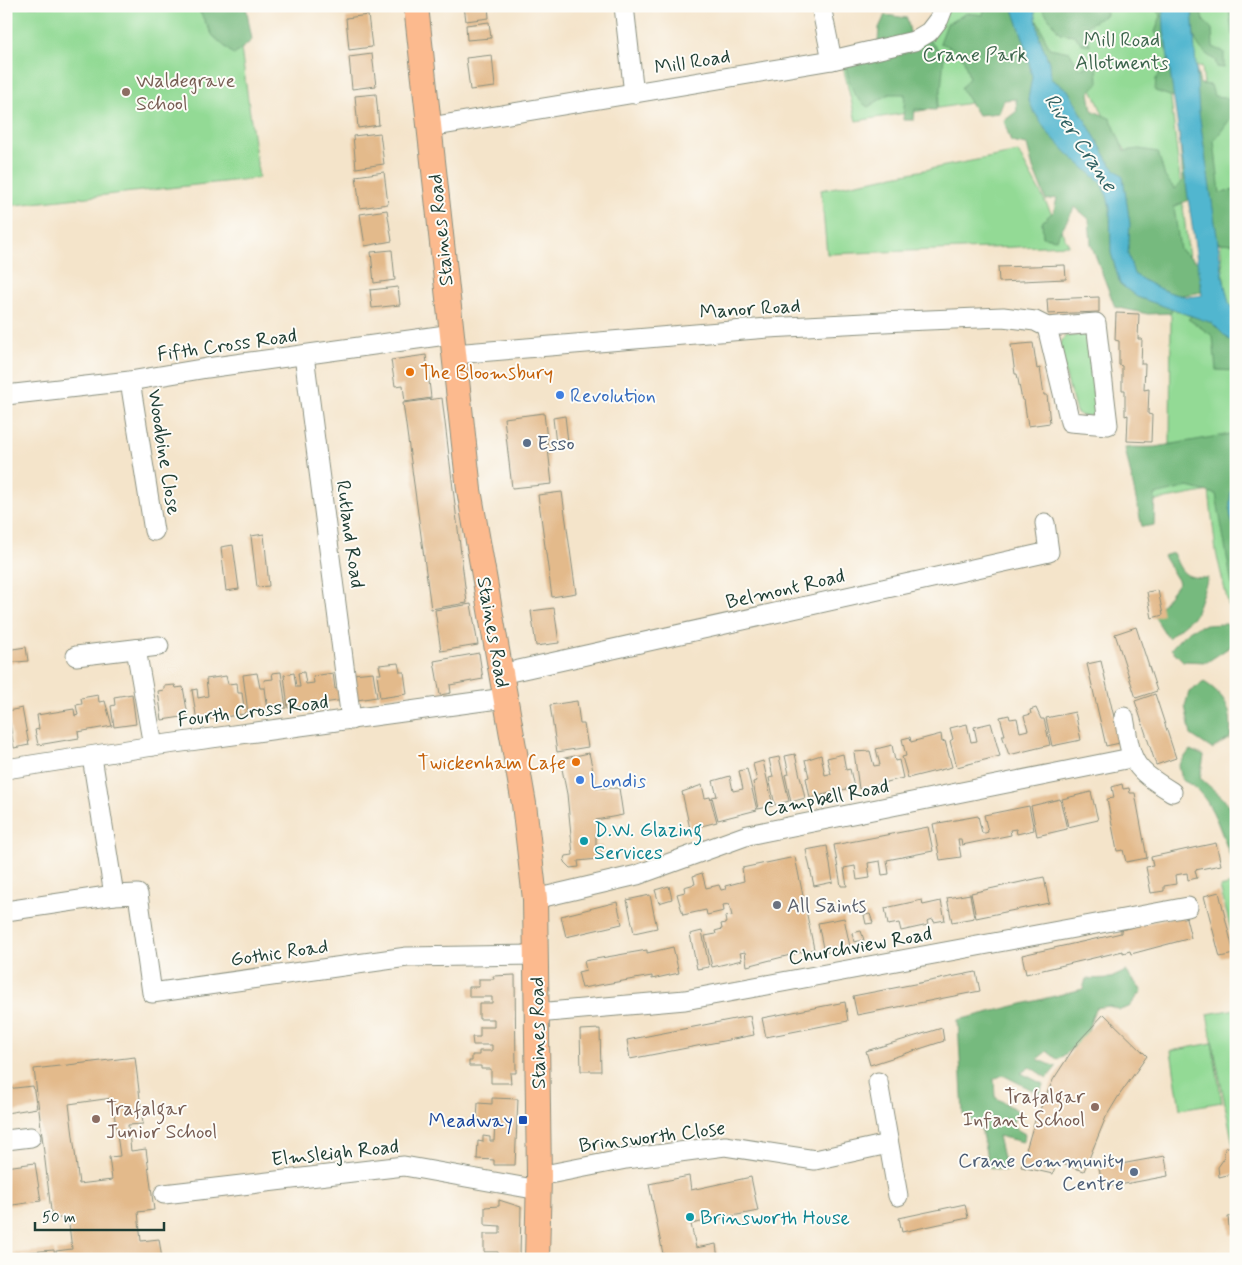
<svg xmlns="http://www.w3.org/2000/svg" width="1242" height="1265" viewBox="0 0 1242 1265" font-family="Mynerve,sans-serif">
	<rect width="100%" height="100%" fill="#fdfcf7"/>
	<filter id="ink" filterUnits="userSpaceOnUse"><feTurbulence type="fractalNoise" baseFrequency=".02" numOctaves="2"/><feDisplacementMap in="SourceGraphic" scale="10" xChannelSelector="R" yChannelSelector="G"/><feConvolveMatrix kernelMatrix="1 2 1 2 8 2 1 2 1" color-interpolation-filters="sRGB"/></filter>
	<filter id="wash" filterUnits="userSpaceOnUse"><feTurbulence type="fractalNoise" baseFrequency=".0096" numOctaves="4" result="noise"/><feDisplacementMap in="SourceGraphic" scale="20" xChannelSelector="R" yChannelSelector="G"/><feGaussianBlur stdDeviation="1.12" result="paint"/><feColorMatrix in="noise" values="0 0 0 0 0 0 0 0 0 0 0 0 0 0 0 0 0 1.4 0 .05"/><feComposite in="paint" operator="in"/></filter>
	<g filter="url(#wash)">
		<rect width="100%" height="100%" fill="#f4e4ca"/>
		<!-- green -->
		<g fill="#93da95" stroke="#598c64">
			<path d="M6 6H235L259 178 6 206Z"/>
			<path d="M944 6H1236V656L1228 603 1216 552 1209 491 1139 504 1128 447 1170 448 1171 316 1164 307 1212 323 1230 338 1202 66 1168 72 1188 251 1195 283 1127 152 1107 124 1090 84 856 121 841 58 914 41Z"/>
			<path d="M1018 152 1069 245 827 254 821 190Z"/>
			<path d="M1091 335 1103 408 1096 416H1082L1076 412 1058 347 1065 336Z"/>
			<path d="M1236 883V950L1220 887Z"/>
			<path d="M1236 1009V1160L1207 1014Z"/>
			<path d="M1212 1043 1222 1102 1180 1109 1171 1051Z"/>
		</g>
		<!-- forest -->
		<g fill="#76ba7e" stroke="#4a7c59">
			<path d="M246 6 252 40 234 55 213 36 197 7Z"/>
			<path d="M985 6H1023L1039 23 1049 48 1070 52 1079 68 1097 65 1098 82 1089 93 1092 110 1111 119 1124 151 1139 149 1158 152 1165 177 1175 189 1183 180 1176 98 1155 91 1156 79 1170 56 1155 32 1161 16 1153 6H1181L1200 84 1211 85 1214 96 1225 97 1236 106V111L1214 141 1220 193 1236 190V244L1220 243 1197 236 1190 199 1174 207 1180 250 1200 264 1203 292 1175 296 1171 313 1148 314 1115 307 1091 244 1089 219 1075 207 1056 239 1043 237 1042 222 1054 211 1057 198 1046 200 1033 168 1027 145 1011 142 1004 121 1017 111 1016 99 1004 100 999 113 978 115 961 88 969 78C964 57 962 50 940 43L947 24 967 13 983 15Z"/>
			<path d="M1040 6H1105L1106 15 1086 26 1090 45 1082 44 1074 35 1060 33Z"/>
			<path d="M1190 6H1199L1203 20 1212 29 1213 47 1224 52V68L1217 67 1215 60C1191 46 1193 31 1190 6Z"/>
			<path d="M1229 6H1236V41L1232 34Z"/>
			<path d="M885 15 907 18 911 37 923 33 944 57 941 89 936 110 915 109 914 120H903L905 94H889L868 107C850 96 846 73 845 53L878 42 879 28Z"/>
			<path d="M1196 312 1236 335V371L1216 370 1213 336 1188 319Z"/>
			<path d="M1236 433V608L1216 494 1188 487 1155 495 1154 525 1142 527 1125 448 1156 447Z"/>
			<path d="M1173 553C1182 574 1184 578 1208 578L1195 615 1168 638 1154 616 1179 582 1163 556Z"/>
			<path d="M1226 624 1236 628V643L1207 662 1183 661 1171 649C1191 625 1196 625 1226 624Z"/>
			<path d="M1204 682C1227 696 1233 712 1230 738L1212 749 1191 735 1185 706 1189 692Z"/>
			<path d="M1190 750 1204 756 1200 778 1224 799 1232 813 1236 816V868C1220 838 1216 795 1182 780L1179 765Z"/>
			<path d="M1126 971 1142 991 1129 1007 1120 1010 1109 1006 1095 1008 1086 1037 1058 1060 1047 1051 1037 1059 1056 1067 1047 1078 1030 1067 1021 1073 1043 1084 1040 1094 1003 1075 994 1079 995 1097 1018 1111 1011 1126 1025 1134 1023 1142 998 1136 1006 1171 989 1167 981 1129 963 1114 958 1020 1083 989 1086 979 1111 978Z"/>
		</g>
		<!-- water -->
		<g fill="#51b6cf" stroke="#387a82">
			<path d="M1012 6H1034L1040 39 1050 65 1051 79 1068 90 1111 165 1123 177 1130 224 1128 254 1134 274C1152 286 1180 301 1202 295L1164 30 1163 6H1192L1199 112 1223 277 1229 303 1236 313V347L1212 323 1137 297 1120 284 1111 253 1110 208 1107 196 1100 182 1068 154 1047 132 1033 110 1028 99 1032 77 1025 44Z"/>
			<path d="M1236 472V532C1226 513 1230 491 1236 472Z"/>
		</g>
		<g id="blocks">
			<!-- building -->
			<g fill="#e3ba8b" fill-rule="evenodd">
				<path d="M464 6H488L489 18 466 21Z"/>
				<path d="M368 15 372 47 349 50 346 18Z"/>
				<path d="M489 22 491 38 467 40 466 25Z"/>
				<path d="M372 54 376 86 352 89 349 57Z"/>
				<path d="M492 55 495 87 470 90 466 58Z"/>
				<path d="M376 94 379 125 358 128 355 96Z"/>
				<path d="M380 133 384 164 356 168 353 136Z"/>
				<path d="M384 172 388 204 360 208 356 176Z"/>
				<path d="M387 210 392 241 365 246 360 214Z"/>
				<path d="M392 250 395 280 374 283 371 252Z"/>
				<path d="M1065 265 1066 279 999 282 998 267Z"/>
				<path d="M398 287 400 305 372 308 370 290Z"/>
				<path d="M1099 297V312L1048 314 1047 299Z"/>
				<path d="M1116 313 1139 314 1138 339H1142L1141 364H1145L1144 390 1149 389 1148 414 1152 415 1151 442 1127 441 1128 415 1125 416V390H1122V366L1119 365V341L1115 340Z"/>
				<path d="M1033 343 1037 369 1040 368 1044 395H1047L1050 423 1028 426 1024 400H1022L1017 374H1015L1011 345Z"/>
				<path d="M426 355 431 398 405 402 403 385 395 386 391 360Z"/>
				<path d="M442 398 467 603 431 609 403 403Z"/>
				<path d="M544 413 552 484 512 488 504 418Z"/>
				<path d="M565 416 568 442 556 444 553 418Z"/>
				<path d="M562 492 576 593 552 597 538 495Z"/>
				<path d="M264 534 269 586 257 587 251 536Z"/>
				<path d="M233 545 239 589 226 591 221 547Z"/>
				<path d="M1158 590 1163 615 1152 618 1147 592Z"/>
				<path d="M471 604 478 645 441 651 435 610Z"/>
				<path d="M554 608 559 643 536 646 531 611Z"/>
				<path d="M1136 627 1157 691 1136 698 1115 634Z"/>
				<path d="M26 647 28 661 6 663V650Z"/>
				<path d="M479 653 483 679 450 685 451 693 440 695 434 661Z"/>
				<path d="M1101 661 1120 743 1106 746 1087 664Z"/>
				<path d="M398 663 400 672H404L407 694 380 698 377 674H381L379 665Z"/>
				<path d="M281 672 286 708 268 711 264 680 273 679 272 673Z"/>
				<path d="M304 672 306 684 314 683 313 676 333 673 335 689 342 687 344 700 288 708 284 675 294 673 296 687H300L298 673Z"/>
				<path d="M373 672 377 697 357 700 353 674Z"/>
				<path d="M257 673 260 688H264L267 711 248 713 243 675Z"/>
				<path d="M226 676 228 684 237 683 238 693H242L245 714 197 721 192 690 197 689 198 698 208 696 206 679Z"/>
				<path d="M175 685 176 688 183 687 188 716 162 720 158 691 164 690V686Z"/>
				<path d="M132 694 136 724 114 727 111 706 115 705 114 697Z"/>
				<path d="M1155 694 1176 758 1156 765 1135 701Z"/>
				<path d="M98 695 99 702 105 701 112 726 78 732 79 738 38 745 35 730 39 729 37 715 74 709 75 716 78 715 76 705 82 704 81 698Z"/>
				<path d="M577 701 580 724H584L588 747 557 752 550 705Z"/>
				<path d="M22 708 29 745 14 748 8 711Z"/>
				<path d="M1036 708 1041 719H1044L1050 745 1009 755 1002 735H1005L1000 717 1009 715 1010 719 1017 718 1020 732 1028 730 1024 716 1031 714 1030 710Z"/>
				<path d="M1075 712 1081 740 1052 746 1046 718Z"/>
				<path d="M991 723 1000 756 957 767 950 741 953 739 950 728 967 724 971 742 977 741 974 727Z"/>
				<path d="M941 734 942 742 945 741 952 767 908 778 902 757 906 756 902 739 910 737 911 742Z"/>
				<path d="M892 745 895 761 899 760 903 778 859 789 854 752 870 751 874 766 880 765 876 749Z"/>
				<path d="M589 753 597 788H619L623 815 596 820V846H602V852L597 853 598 859 578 861 579 867 570 868 564 862 566 856 573 855 567 794 560 759Z"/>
				<path d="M795 754 805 798 791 802 785 775 789 774 785 756Z"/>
				<path d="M843 754 846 770 850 769 854 787 810 798 806 778 809 777 805 760 821 755 825 775 829 774H831L827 758Z"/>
				<path d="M779 757 789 801 775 805 769 778 773 777 769 759Z"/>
				<path d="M763 761 773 806 758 809 753 782 757 781 753 764Z"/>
				<path d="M747 769 757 810 718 820 712 797 717 796 713 781 730 776 733 791 743 789 739 771Z"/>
				<path d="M1122 784 1123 789 1129 788 1130 793H1135L1147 858 1126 862 1123 850 1117 851 1107 799 1114 798 1112 787Z"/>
				<path d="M702 785 705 798 710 797 717 822 690 829 682 792Z"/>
				<path d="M1091 792 1098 820 1068 827 1062 799Z"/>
				<path d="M1060 799 1067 829 1037 836 1031 806Z"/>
				<path d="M1029 806 1034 830 1017 834 1016 829 1010 830 1011 835 962 845 961 839H958L961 857 940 860 933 824 978 816 982 833H985L988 832 984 815Z"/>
				<path d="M928 827 933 851 887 860 889 874 882 875 880 861 868 863 870 878 857 880 855 866 844 868 847 886H841L834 845Z"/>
				<path d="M1216 843 1221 865 1195 870 1197 878 1188 880 1187 873 1175 875 1176 884 1164 886V891L1151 893 1146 867 1153 866 1151 857Z"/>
				<path d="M827 846 833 882 814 886 806 850Z"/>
				<path d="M795 857 814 949 747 966 745 952 740 953 742 960 712 967 705 936 716 934 715 931 722 929 721 924 726 923 725 917 732 916 729 904 723 905 724 911 707 915 706 910 683 915 677 894 685 892 684 887 695 884 693 876 702 873 706 888 719 885 721 890 726 889 725 886 744 881 742 868Z"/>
				<path d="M1044 877 1049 903 976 918 971 893Z"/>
				<path d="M669 886 672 899 659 903 655 890Z"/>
				<path d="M1219 892 1234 954 1220 957 1204 896Z"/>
				<path d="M970 894 974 918 952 922 947 898Z"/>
				<path d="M650 895 657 928 634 933 627 900Z"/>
				<path d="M922 900 923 905 941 901 945 920 934 922 933 919 927 921 928 925 901 931 899 923 888 925 885 908Z"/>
				<path d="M617 902 622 924 566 937 561 916Z"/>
				<path d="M870 914 873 923 866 924 864 915Z"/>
				<path d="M1185 914 1191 938 1131 954 1130 951 1123 953V951L1026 974 1022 955 1104 937 1121 933V930Z"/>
				<path d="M844 918 850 947 824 953 818 923Z"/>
				<path d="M702 931 709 967 697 969 690 934Z"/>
				<path d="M861 931 864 940 854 942 852 933Z"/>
				<path d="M673 947 679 973 652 979V976L582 988 578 972 586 970 584 961 647 950V953Z"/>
				<path d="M976 972 980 991 857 1015 853 996Z"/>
				<path d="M515 975 516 1073H510L511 1083H491V1069H481V1066H469V1061H472V1055H479V1051H492V1045H473L472 1037H480V1027H494V1019H479V1003H492V997H469V987H479V979H494L493 976Z"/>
				<path d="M845 1002 848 1021 766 1037 762 1018Z"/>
				<path d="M1104 1014 1147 1056 1118 1097 1106 1117 1084 1171 1056 1162 1053 1174 1021 1167 1034 1123 1053 1080 1077 1043Z"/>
				<path d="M750 1016 754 1035 630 1059 627 1040Z"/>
				<path d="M942 1028 944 1041 870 1065 866 1051Z"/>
				<path d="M600 1029 601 1071H581L580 1030Z"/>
				<path d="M135 1057 143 1124 128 1125 131 1151 146 1149 154 1210 138 1212 141 1241 159 1239 162 1259H57L56 1251 72 1249 68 1217 52 1219 34 1069ZM112 1098 120 1156 109 1157 112 1180 79 1184 69 1104Z"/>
				<path d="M33 1086 37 1108 6 1113V1089Z"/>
				<path d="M492 1098 518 1099 515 1165H494V1160L477 1159 478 1141 483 1142V1136L490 1137V1141H494L495 1121 490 1120V1126H483V1121H477L478 1103 492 1104Z"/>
				<path d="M1231 1146 1236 1173 1219 1177 1218 1167 1223 1160 1225 1148Z"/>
				<path d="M1165 1156 1168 1176 1103 1188 1099 1168Z"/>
				<path d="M35 1163 41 1201 6 1206V1167Z"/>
				<path d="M689 1176 691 1190 751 1177 758 1211 691 1224 696 1248 716 1244 718 1259H664L649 1184Z"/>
				<path d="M499 1200 521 1207 520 1259H498V1252H484V1234H500V1226L485 1225V1207L499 1206Z"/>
				<path d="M965 1204 968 1218 902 1232 899 1218Z"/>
				<path d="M1236 1216V1234L1230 1235 1228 1217Z"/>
				<path d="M54 1250 55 1259H6V1254Z"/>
			</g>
		</g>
	</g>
	<g filter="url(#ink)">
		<use href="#blocks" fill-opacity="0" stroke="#8a907f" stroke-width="1"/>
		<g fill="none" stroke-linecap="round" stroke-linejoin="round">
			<!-- minor casing -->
			<g stroke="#8a907f" stroke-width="21">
				<g id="minor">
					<path d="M624 6 634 94"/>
					<path d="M821 6 832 60"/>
					<path d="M430 127 832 60 914 41 929 32 939 19 944 6"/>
					<path d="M454 354 768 328 903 321 1003 317 1035 321 1047 327 1096 323 1108 425 1070 422 1047 327"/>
					<path d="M304 355 351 720"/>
					<path d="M130 381 154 531"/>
					<path d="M6 395 130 381 207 368 453 334"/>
					<path d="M136 649 153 746"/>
					<path d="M76 656 159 646"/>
					<path d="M501 674 1049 552 1045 523"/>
					<path d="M1124 717C1132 763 1131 767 1172 792"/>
					<path d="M6 769 153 746 505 698"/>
					<path d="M114 895 138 894 152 993 407 957 537 955"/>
					<path d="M535 899 637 875 748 835 1131 758"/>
					<path d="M6 911 114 895 92 757"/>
					<path d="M537 1013 685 1000 1188 907"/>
					<path d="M878 1082 898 1196"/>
					<path d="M6 1140 31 1137"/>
					<path d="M539 1176 626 1159 725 1146 815 1160 888 1144"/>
					<path d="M164 1194 404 1166 539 1190"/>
				</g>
			</g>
			<!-- major casing -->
			<g stroke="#8a907f" stroke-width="26">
				<path id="major" d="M416 6 469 490 524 804 535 899 539 1176 537 1259"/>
			</g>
			<!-- minor -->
			<use href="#minor" stroke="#fff" stroke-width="19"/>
			<!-- major -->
			<use href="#major" stroke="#fcba8e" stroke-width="24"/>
		</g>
	</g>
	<!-- markers -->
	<g fill="#8d6e63" stroke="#fdfcf7" stroke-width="2">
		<circle cx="126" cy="92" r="5"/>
		<circle cx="1095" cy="1107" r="5"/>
		<circle cx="96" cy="1119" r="5"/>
	</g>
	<g fill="#e8710a" stroke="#fdfcf7" stroke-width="2">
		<circle cx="410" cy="372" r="5"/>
		<circle cx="576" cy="762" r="5"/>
	</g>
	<g fill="#3f7fe0" stroke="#fdfcf7" stroke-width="2">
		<circle cx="560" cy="395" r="5"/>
		<circle cx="580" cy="780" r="5"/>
	</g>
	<g fill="#5c6f8a" stroke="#fdfcf7" stroke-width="2">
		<circle cx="527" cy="443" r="5"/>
		<circle cx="1134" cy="1172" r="5"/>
	</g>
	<g fill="#0f9aa8" stroke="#fdfcf7" stroke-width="2">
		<circle cx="584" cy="841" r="5"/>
		<circle cx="690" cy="1217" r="5"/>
	</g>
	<circle fill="#6b7280" stroke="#fdfcf7" stroke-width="2" cx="777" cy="905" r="5"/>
	<rect fill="#1a4fb4" stroke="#fdfcf7" stroke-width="2" x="518" y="1115" width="10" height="10" rx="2.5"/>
	<g text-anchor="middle" stroke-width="4" stroke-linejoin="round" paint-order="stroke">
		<!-- park labels -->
		<g font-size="20" fill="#3c644c" stroke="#fdfcf7">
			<text x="1122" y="46">Mill Road<tspan x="1122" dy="23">Allotments</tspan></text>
			<text x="975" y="61">Crane Park</text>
		</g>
		<!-- street labels -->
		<g font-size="20" fill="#1f3d34" stroke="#fdfcf7">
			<text transform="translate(692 61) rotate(-9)" y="7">Mill Road</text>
			<text transform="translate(440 230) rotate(-96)" y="7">Staines Road</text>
			<text transform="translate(750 308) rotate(-4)" y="7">Manor Road</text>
			<text transform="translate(227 344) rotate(-8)" y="7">Fifth Cross Road</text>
			<text transform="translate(165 452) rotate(81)" y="7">Woodbine Close</text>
			<text transform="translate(351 534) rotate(82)" y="7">Rutland Road</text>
			<text transform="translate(785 588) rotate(-13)" y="7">Belmont Road</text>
			<text transform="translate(494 632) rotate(80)" y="7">Staines Road</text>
			<text transform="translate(253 710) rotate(-7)" y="7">Fourth Cross Road</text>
			<text transform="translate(826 797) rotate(-11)" y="7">Campbell Road</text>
			<text transform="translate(860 945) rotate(-10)" y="7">Churchview Road</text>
			<text transform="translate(279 952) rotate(-8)" y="7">Gothic Road</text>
			<text transform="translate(537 1033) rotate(-91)" y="7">Staines Road</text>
			<text transform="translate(652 1136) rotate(-7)" y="7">Brinsworth Close</text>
			<text transform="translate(335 1152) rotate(-6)" y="7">Elmsleigh Road</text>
		</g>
		<!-- education labels -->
		<g font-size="20" fill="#785e54" stroke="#fdfcf7" text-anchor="start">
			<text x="136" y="87">Waldegrave<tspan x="136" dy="23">School</tspan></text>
			<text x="1085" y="1103" text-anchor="end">Trafalgar<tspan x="1085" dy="23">Infant School</tspan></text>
			<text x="106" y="1115">Trafalgar<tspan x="106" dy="23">Junior School</tspan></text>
		</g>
		<!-- food labels -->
		<g font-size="20" fill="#c56008" stroke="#fdfcf7" text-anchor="start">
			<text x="420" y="379">The Bloomsbury</text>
			<text x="566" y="769" text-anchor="end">Twickenham Cafe</text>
		</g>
		<!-- shop labels -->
		<g font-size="20" fill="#366cbe" stroke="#fdfcf7" text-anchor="start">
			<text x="570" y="402">Revolution</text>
			<text x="590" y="787">Londis</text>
		</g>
		<!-- service labels -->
		<g font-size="20" fill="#4e5e75" stroke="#fdfcf7" text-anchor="start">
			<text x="537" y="450">Esso</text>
			<text x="1124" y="1167" text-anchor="end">Crane Community<tspan x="1124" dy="23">Centre</tspan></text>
		</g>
		<!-- culture labels -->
		<g font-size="20" fill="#0d838f" stroke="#fdfcf7" text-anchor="start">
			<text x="594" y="836">D.W. Glazing<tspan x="594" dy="23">Services</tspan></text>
			<text x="700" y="1224">Brinsworth House</text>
		</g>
		<!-- worship labels -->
		<g font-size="20" fill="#5b616d" stroke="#fdfcf7" text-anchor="start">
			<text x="787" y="912">All Saints</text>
		</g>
		<!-- transit labels -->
		<g font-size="20" fill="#164399" stroke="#fdfcf7" text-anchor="end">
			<text x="513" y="1127">Meadway</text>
		</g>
		<!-- water labels -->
		<g font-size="21" font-style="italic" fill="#2e6162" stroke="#fdfcf7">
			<text transform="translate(1081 142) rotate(56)" y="7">River Crane</text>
		</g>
	</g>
	<!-- margin -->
	<rect width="1242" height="1265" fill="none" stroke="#fdfcf7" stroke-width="25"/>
	<!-- scale -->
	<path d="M35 1222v8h129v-8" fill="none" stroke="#1f3d34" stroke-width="2.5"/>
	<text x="42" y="1222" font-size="15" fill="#1f3d34" stroke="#fdfcf7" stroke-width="4" paint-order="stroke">50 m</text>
</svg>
